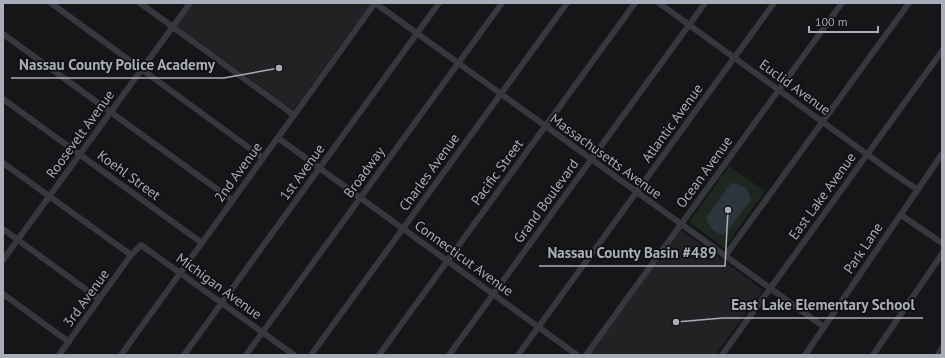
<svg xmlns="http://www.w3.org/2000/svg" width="945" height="358" viewBox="0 0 945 358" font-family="'PT Sans',sans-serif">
	<rect width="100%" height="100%" fill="#161618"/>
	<!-- built -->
	<g fill="#222225">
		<path d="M192 3 222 4 371 3 293 110 176 25Z"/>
		<path d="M681 230 763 290 715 355H589Z"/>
	</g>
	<!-- green -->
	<path fill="#1e261f" d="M729 166 765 191 724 248 689 222Z"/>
	<!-- water -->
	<path fill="#2c353c" d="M733 183C743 184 750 191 751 200L724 235C716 234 708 227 706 218L730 184Z"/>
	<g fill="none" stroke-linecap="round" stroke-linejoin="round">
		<!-- minor -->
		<g stroke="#37383d" stroke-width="6">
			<path d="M51 3 263 158"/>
			<path d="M140 3 294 115"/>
			<path d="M375 3 824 327"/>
			<path d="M659 3 890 171 918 190"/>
			<path d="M3 34 232 200"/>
			<path d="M3 99 202 243"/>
			<path d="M278 138 577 355"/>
			<path d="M3 163 131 255"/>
			<path d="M901 215 942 243"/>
			<path d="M3 229 99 299"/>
			<path d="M725 256 909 3"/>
			<path d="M3 260 190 3"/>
			<path d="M3 294 69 342"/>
			<path d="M59 355 131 255 141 245 294 355"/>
			<path d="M121 355 375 3"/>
			<path d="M184 355 439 3"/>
			<path d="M246 355 502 3"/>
			<path d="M311 355 567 3"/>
			<path d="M379 355 635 3"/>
			<path d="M449 355 705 3"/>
			<path d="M518 355 774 3"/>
			<path d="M586 355 842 3"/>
			<path d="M722 355 942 51"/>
			<path d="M805 355 942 154"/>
			<path d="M873 355 942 254"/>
			<path d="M938 355 942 348"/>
		</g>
	</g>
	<g text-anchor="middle" stroke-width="3.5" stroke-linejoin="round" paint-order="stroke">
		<!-- street labels -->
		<g font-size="14" fill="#a8adb8" stroke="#111113">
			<text transform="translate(795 87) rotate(36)" y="5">Euclid Avenue</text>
			<text transform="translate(672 123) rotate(-54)" y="5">Atlantic Avenue</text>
			<text transform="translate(80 134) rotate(-54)" y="5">Roosevelt Avenue</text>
			<text transform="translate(606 156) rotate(36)" y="5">Massachusetts Avenue</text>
			<text transform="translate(238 172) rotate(-54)" y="5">2nd Avenue</text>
			<text transform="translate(302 172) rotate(-54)" y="5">1st Avenue</text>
			<text transform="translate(364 172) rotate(-54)" y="5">Broadway</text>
			<text transform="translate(429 172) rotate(-54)" y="5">Charles Avenue</text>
			<text transform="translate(497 172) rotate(-54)" y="5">Pacific Street</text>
			<text transform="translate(704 172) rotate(-54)" y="5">Ocean Avenue</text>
			<text transform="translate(129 175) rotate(36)" y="5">Koehl Street</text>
			<text transform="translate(822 196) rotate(-54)" y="5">East Lake Avenue</text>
			<text transform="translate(546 201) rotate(-54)" y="5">Grand Boulevard</text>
			<text transform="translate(863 248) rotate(-56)" y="5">Park Lane</text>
			<text transform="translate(464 258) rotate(36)" y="5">Connecticut Avenue</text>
			<text transform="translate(219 286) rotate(36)" y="5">Michigan Avenue</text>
			<text transform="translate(86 298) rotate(-54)" y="5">3rd Avenue</text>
		</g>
	</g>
	<!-- callouts -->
	<path fill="none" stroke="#a8adb8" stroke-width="1.5" d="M279 68L224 78H11M728 210L725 266H539M676 322L723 318H923"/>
	<g fill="#a8adb8" stroke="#111113" stroke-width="1.5">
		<circle cx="279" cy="68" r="4"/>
		<circle cx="728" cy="210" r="4"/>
		<circle cx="676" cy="322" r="4"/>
	</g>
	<g font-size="15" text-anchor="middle" font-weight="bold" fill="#a8adb8" stroke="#111113" stroke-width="3.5" stroke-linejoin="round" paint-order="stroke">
		<text x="117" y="70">Nassau County Police Academy</text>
		<text x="632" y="258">Nassau County Basin #489</text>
		<text x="823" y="310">East Lake Elementary School</text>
	</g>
	<!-- border -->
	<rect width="945" height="358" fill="none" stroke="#a8adb8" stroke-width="8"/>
	<!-- scale -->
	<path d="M809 26v6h69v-6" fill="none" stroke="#a8adb8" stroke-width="2"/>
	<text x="815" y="26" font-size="12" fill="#a8adb8" stroke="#111113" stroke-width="3" paint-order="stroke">100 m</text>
</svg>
